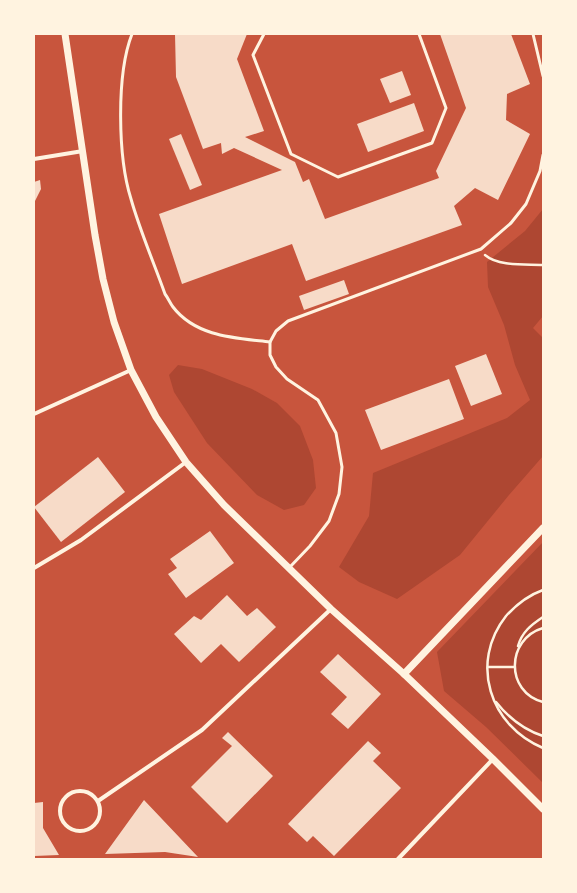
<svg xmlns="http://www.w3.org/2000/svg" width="577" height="893" viewBox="0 0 577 893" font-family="'Zilla Slab',serif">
	<rect width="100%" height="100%" fill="#c8553d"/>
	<!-- green -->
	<g fill="#ae4732">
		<path d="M543 209V316L533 328 543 338V456L509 495 460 555 397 599 359 582 339 567 369 516 373 473 507 418 530 400 515 365 504 325 488 287 487 262 525 231Z"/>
		<path d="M178 365 202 369 252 389 277 403 300 426 313 460 316 488 304 505 284 510 257 495 207 443 174 392 169 375Z"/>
		<path d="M543 542V783L486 727 444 691 437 652Z"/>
	</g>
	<!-- building -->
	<g fill="#f7dbc8">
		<path d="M175 34H247L237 59 264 131 245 137 295 162 303 182 309 179 325 219 439 178 436 171 466 108 440 34H511L530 84 507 94 506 120 530 134 498 200 475 188 454 206 462 225 306 281 292 244 182 284 159 214 282 170 234 148 222 154 221 143 203 149 176 77Z"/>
		<path d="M402 71 411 95 390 103 380 79Z"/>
		<path d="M414 103 424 131 368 152 357 124Z"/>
		<path d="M181 134 202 185 190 190 169 139Z"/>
		<path d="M40 180 41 189 34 203V182Z"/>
		<path d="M344 280 349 294 304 310 299 296Z"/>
		<path d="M486 354 502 394 471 406 455 366Z"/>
		<path d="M449 379 464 419 381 450 365 410Z"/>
		<path d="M98 457 125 492 61 542 34 507Z"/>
		<path d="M210 531 234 563 186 598 168 574 177 568 170 559Z"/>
		<path d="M227 595 247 616 257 608 276 627 239 662 221 644 201 663 174 634 194 616 201 620Z"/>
		<path d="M338 654 381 694 348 729 331 714 347 697 320 672Z"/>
		<path d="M228 732 273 776 227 823 191 787 232 746 222 738Z"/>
		<path d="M368 741 381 753 373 761 401 788 334 856 313 836 307 842 288 824Z"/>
		<path d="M144 800 198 857 165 852 105 854Z"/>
		<path d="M43 802V828L59 855 34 856V803Z"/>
	</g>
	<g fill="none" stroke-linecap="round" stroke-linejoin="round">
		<!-- path -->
		<g stroke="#fff3e0" stroke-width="2.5">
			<path d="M485 255C499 267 526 264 543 265"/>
			<path d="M543 590C529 595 516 605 506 616 469 663 490 726 543 748"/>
			<path d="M543 628C506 639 505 692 543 702"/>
			<path d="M518 646C522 632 531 625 543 617"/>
			<path d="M488 667H514"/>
			<path d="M496 702C508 717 524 730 543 736"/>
		</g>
		<!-- service -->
		<g stroke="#fff3e0" stroke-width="3">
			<path d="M132 34C116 75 118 158 131 199 140 231 154 263 165 294 168 298 170 303 173 307 196 337 236 338 270 342"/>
			<path d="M264 34 253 55 291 154 338 177 432 143 446 108 419 34"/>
			<path d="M533 34 543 76"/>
			<path d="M289 568 310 546 329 521 339 494 342 467 336 433 318 400 287 379 276 367 270 355V342L276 331 288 321 481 249 511 223 526 204 540 171 543 155"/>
		</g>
		<!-- minor -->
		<g stroke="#fff3e0" stroke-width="4">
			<path d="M34 159 83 151"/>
			<path d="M34 414 131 370"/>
			<path d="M34 568 81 540 186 462"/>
			<circle cx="80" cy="811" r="20"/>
			<path d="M98 801 202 730 331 609"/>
			<path d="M398 859 493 759"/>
		</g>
		<!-- tertiary -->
		<g stroke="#fff3e0" stroke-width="7">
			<path d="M65 34 95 235 103 279 114 322 131 370 156 417 186 462 224 505 331 609 404 674 493 759 543 809"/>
			<path d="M404 674 543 528"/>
		</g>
	</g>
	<!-- border -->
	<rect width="577" height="893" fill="none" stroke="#fff3e0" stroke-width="70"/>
</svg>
